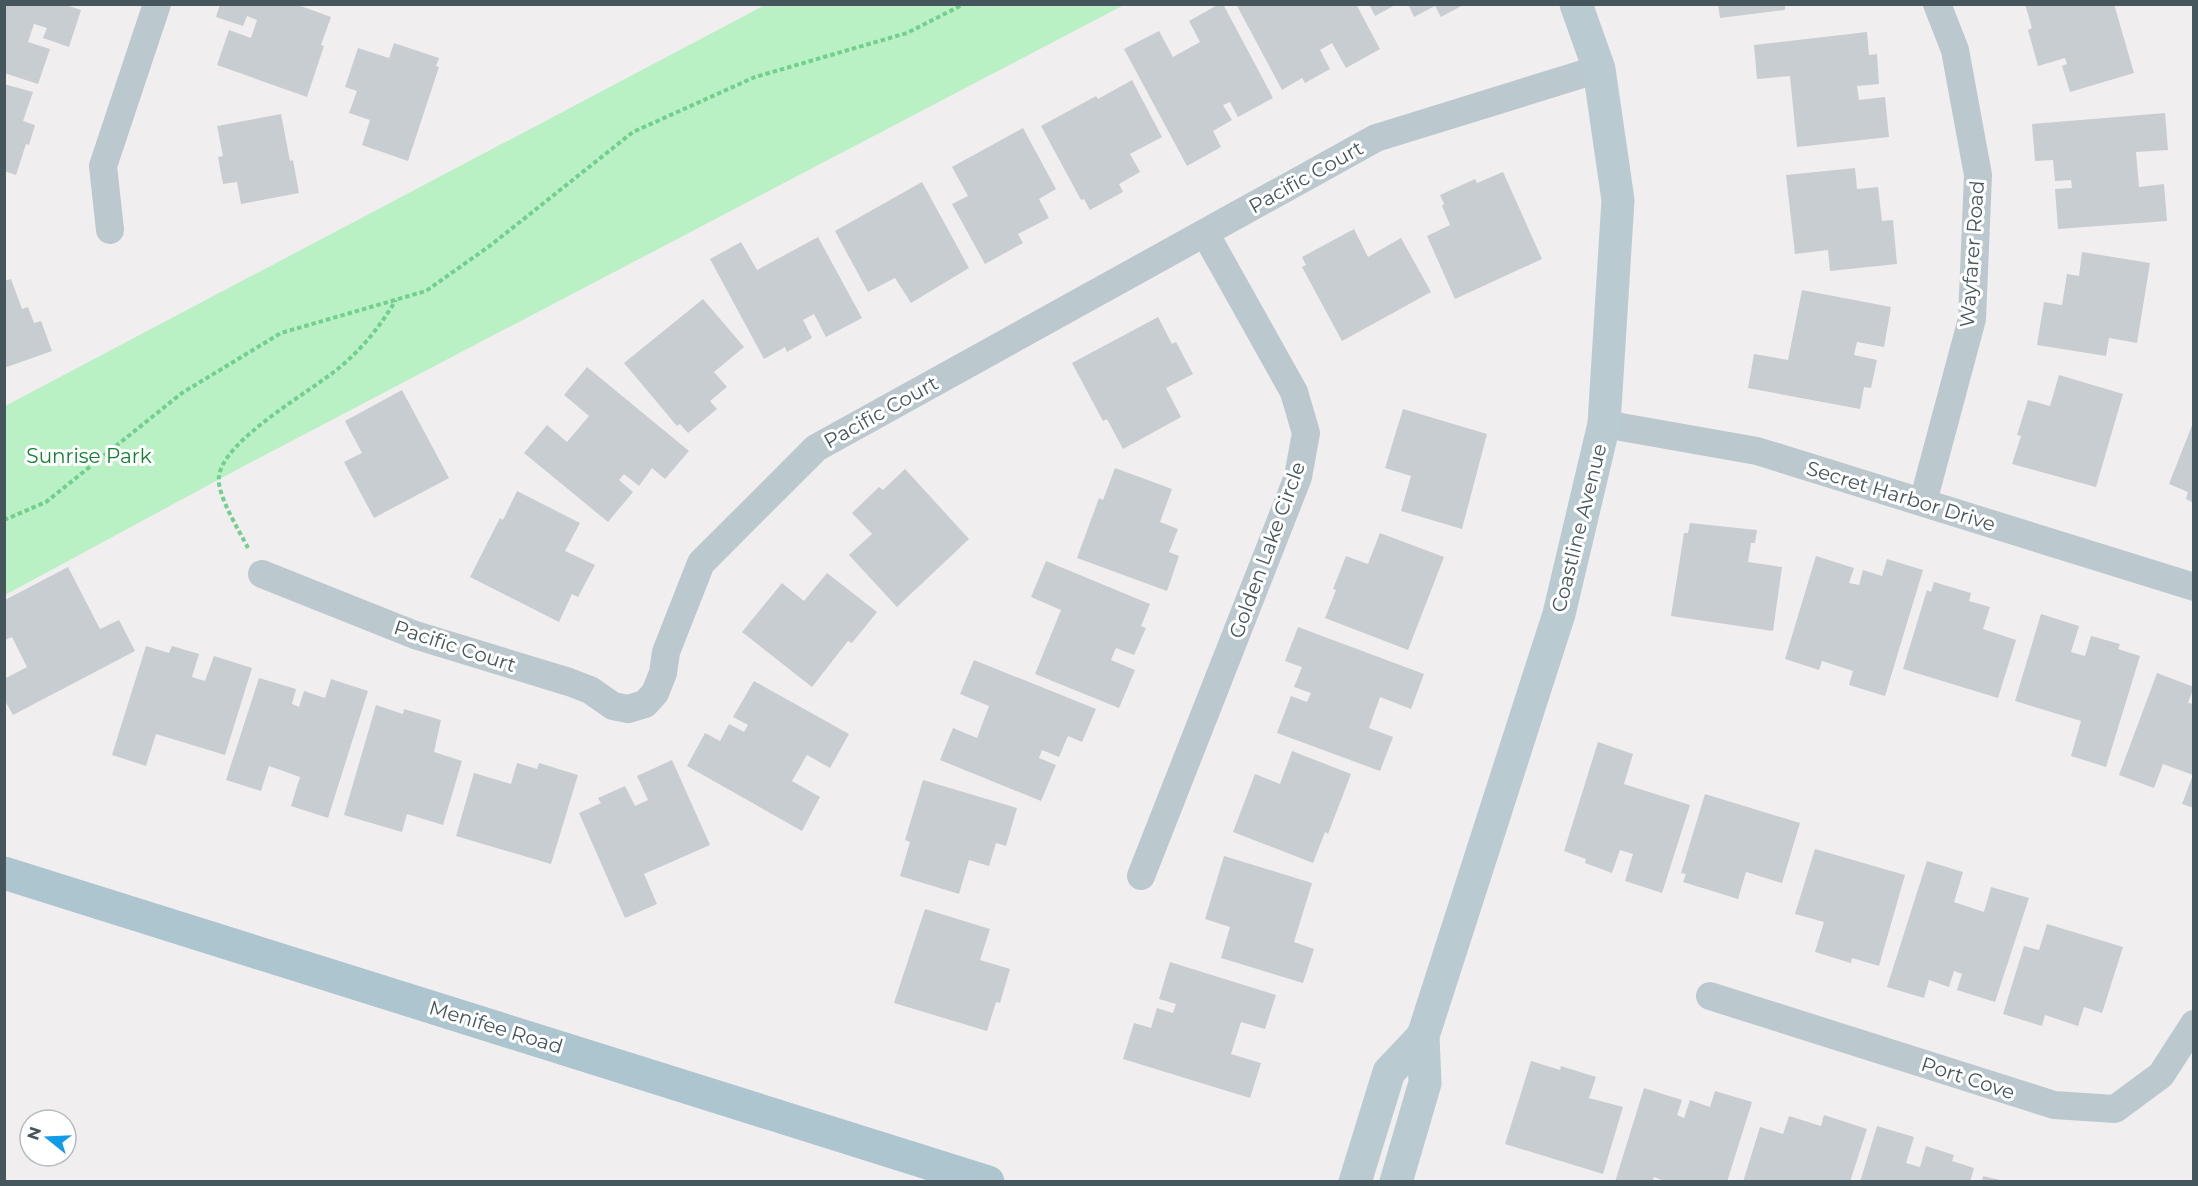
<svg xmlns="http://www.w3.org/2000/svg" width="2198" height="1186" viewBox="0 0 2198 1186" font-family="Montserrat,sans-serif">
	<rect width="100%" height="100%" fill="#f1eeef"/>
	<!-- green -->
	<path fill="#baf1c4" d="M767 4 1124 5 242 467 5 595V406Z"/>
	<!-- building -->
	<g fill="#c8cdd1">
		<path d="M4 4H63L81 10 69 47 43 38 47 28 34 24 28 42 50 49 38 84 4 73Z"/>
		<path d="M220 4H295L331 17 321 45 324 46 307 97 217 65 229 30 251 38 257 20 247 16 243 26 216 17Z"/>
		<path d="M1219 4H1223L1273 98 1238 117 1230 102 1223 105 1232 120 1213 131 1221 147 1187 166 1124 49 1159 31 1173 57 1200 42 1189 21Z"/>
		<path d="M1236 4H1356L1380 49 1346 68 1332 43 1320 50 1330 69 1305 83 1302 78 1282 90Z"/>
		<path d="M1369 4H1397L1375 16Z"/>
		<path d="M1408 4H1465L1441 17 1435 6 1414 17Z"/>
		<path d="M1718 4H1785V10L1720 18Z"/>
		<path d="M2025 4H2114L2134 73 2070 92 2062 66 2067 64 2065 58 2038 66 2028 30 2032 28Z"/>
		<path d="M1867 32 1869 55 1877 54 1879 84 1857 86 1859 100 1885 97 1889 137 1797 147 1790 76 1757 79 1754 45Z"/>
		<path d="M394 43 439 58 436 66 439 67 408 161 362 145 370 120 349 113 357 91 345 87 358 48 389 58Z"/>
		<path d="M1132 80 1162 137 1130 154 1140 172 1119 184 1123 192 1090 210 1084 199 1081 200 1041 126 1096 96 1098 99Z"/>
		<path d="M4 84 33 92 23 121 35 125 29 145 26 144 16 175 4 171Z"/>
		<path d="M2165 113 2168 150 2136 152 2139 187 2164 184 2167 221 2058 229 2055 189 2072 188 2071 180 2055 181 2053 160 2035 161 2032 124Z"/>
		<path d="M281 114 290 161 293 160 299 193 241 204 237 182 223 184 218 157 223 156 217 126Z"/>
		<path d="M1023 128 1056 189 1039 199 1049 218 1018 234 1023 243 985 264 952 204 968 196 952 167Z"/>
		<path d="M1855 168 1857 189 1878 187 1882 221 1893 220 1897 264 1830 271 1828 250 1795 254 1786 175Z"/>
		<path d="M1503 172 1542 259 1455 299 1427 236 1450 225 1442 206 1444 204 1440 195 1475 179 1477 183Z"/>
		<path d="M922 182 969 268 911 303 895 278 868 292 835 231Z"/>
		<path d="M1354 229 1368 257 1401 238 1431 292 1342 341 1302 267 1306 265 1302 257Z"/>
		<path d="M818 237 862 318 826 337 814 314 803 320 812 338 787 352 785 347 764 359 710 259 741 242 757 270Z"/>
		<path d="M2082 252 2150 263 2137 343 2109 338 2106 356 2037 345 2044 302 2062 305 2067 274 2079 276Z"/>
		<path d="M11 279 22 309 28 307 34 323 41 321 52 351 4 368V281Z"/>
		<path d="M1802 290 1891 307 1884 347 1857 342 1854 355 1877 360 1871 388 1864 387 1860 409 1748 388 1754 354 1788 360Z"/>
		<path d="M703 299 744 347 714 372 727 387 710 401 717 409 688 433 680 424 677 426 624 363Z"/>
		<path d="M1158 317 1172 344 1176 342 1193 374 1166 388 1181 417 1123 449 1107 419 1103 421 1072 363Z"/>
		<path d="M587 367 689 451 665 479 652 468 639 486 624 474 619 480 633 492 608 522 524 453 547 425 567 442 589 416 564 395Z"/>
		<path d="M2059 375 2123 394 2096 487 2012 464 2021 436 2017 435 2028 400 2050 406Z"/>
		<path d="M402 390 449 478 374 518 344 462 362 453 345 421Z"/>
		<path d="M1403 409 1487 434 1462 529 1401 511 1411 476 1385 468Z"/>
		<path d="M2193 423H2194V503L2186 499 2188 492 2169 484Z"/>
		<path d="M1115 468 1172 489 1160 522 1178 529 1169 552 1179 556 1167 591 1077 558 1099 498 1103 500Z"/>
		<path d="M905 469 969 539 897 607 849 555 872 534 852 513 879 487 883 490Z"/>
		<path d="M517 491 580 523 565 551 595 565 578 597 572 594 559 622 470 577 500 518 503 520Z"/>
		<path d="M1690 523 1757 530 1755 543H1751L1748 562 1782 567 1773 631 1671 616 1684 533H1688Z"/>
		<path d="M1380 533 1444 557 1408 650 1325 618 1336 590 1333 589 1346 556 1368 564Z"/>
		<path d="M1816 556 1854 568 1849 583 1859 585 1863 570 1882 576 1887 559 1923 570 1885 696 1849 685 1853 671 1822 661 1819 670 1785 659Z"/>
		<path d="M1046 561 1150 604 1141 626 1146 628 1134 655 1116 648 1111 660 1135 670 1119 708 1035 674 1061 610 1031 597Z"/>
		<path d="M68 567 100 629 119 620 135 651 13 715 4 699V679L27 667 12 637 5 640V600Z"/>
		<path d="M827 573 877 612 852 643 848 641 812 687 742 632 782 583 804 601Z"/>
		<path d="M1934 582 1971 593 1969 601 1990 607 1983 629 2016 640 1998 698 1903 669 1927 590 1931 592Z"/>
		<path d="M2041 614 2079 626 2071 652 2085 656 2091 636 2120 644 2118 649 2140 656 2106 767 2071 756 2081 721 2015 701Z"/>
		<path d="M1298 627 1424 674 1411 709 1380 697 1369 728 1393 737 1380 771 1277 733 1291 696 1307 702 1311 693 1294 687 1302 667 1285 661Z"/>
		<path d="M146 646 169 653 172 646 199 654 192 677 205 681 214 656 252 668 225 755 156 734 146 766 112 755Z"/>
		<path d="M974 660 1096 709 1082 742 1068 736 1059 757 1042 750 1039 758 1056 765 1041 801 940 760 953 728 977 738 989 706 960 694Z"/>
		<path d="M2157 673 2194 687 2188 703 2194 704V808L2182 804 2193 775 2163 764 2154 788 2119 775Z"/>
		<path d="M259 678 296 689 292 704 299 707 304 691 325 698 331 679 368 691 328 818 291 806 300 777 269 766 261 791 226 780Z"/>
		<path d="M754 681 849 734 830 768 807 755 792 781 820 797 802 831 687 766 705 733 720 741 729 724 744 732 748 725 733 717Z"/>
		<path d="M376 705 403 714 404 709 441 720 434 752 462 761 443 825 407 814 402 832 344 815Z"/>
		<path d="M1598 742 1633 754 1624 784 1690 805 1662 893 1625 881 1633 854 1620 850 1612 873 1585 863 1586 859 1564 851Z"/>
		<path d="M1292 751 1351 774 1328 834 1325 832 1313 863 1233 832 1255 774 1280 784Z"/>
		<path d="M672 760 710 845 644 874 657 904 625 918 579 813 601 803 598 798 625 786 635 806 648 800 637 776Z"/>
		<path d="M517 763 537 769 539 763 578 775 551 864 456 836 474 773 511 784Z"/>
		<path d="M923 780 1017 808 1006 846 996 843 989 866 969 860 959 894 900 876 910 842 905 840Z"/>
		<path d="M1705 794 1800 823 1782 883 1746 872 1738 899 1683 882 1686 874 1681 873Z"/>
		<path d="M1815 849 1905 875 1879 966 1852 958 1851 963 1815 952 1824 922 1795 914Z"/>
		<path d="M1224 856 1312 883 1294 942 1314 949 1303 983 1221 958 1230 927 1205 919Z"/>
		<path d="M1927 861 1963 872 1954 902 1984 912 1991 887 2029 898 1995 1002 1957 990 1962 974 1954 971 1949 987 1929 980 1924 998 1887 987Z"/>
		<path d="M925 909 990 929 980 960 1010 969 1000 1003 996 1002 987 1031 894 1003Z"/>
		<path d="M2047 924 2123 947 2102 1013 2084 1007 2078 1026 2045 1015 2042 1026 2003 1014 2024 946 2039 950Z"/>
		<path d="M1170 962 1276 995 1265 1029 1241 1022 1231 1054 1261 1063 1250 1098 1123 1059 1134 1023 1151 1028 1157 1008 1173 1013 1176 1004 1159 999Z"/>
		<path d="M1531 1061 1560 1070 1561 1066 1596 1077 1589 1098 1623 1107 1603 1174 1505 1144Z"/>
		<path d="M1644 1088 1682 1100 1677 1115 1684 1118 1690 1100 1710 1107 1715 1091 1752 1102 1727 1182H1667L1654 1177 1652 1182H1615Z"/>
		<path d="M1824 1115 1867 1129 1850 1182H1743L1760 1127 1783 1134 1789 1116 1821 1126Z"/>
		<path d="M1877 1126 1914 1137 1906 1163 1920 1167 1926 1146 1954 1155 1952 1161 1974 1168 1970 1182H1860Z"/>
		<path d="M1983 1176 2004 1181V1182H1982Z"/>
	</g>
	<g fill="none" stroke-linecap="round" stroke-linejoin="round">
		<!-- path -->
		<g stroke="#71d08d" stroke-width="4" stroke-dasharray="4.5 3" stroke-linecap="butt">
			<path d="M4 520 46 502 182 393 281 333 426 291 491 245 633 132 755 77 907 33 964 4"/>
			<path d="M248 548C240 532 216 494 219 476 224 439 312 391 340 367 364 347 380 326 396 300"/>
		</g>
		<!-- street -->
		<g stroke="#bbc9ce" stroke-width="28">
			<path d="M110 230 103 166 157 4"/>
			<path d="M1604 424 1757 451 2194 587"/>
			<path d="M1923 502 1972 319 1978 175 1955 50 1937 4"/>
			<path d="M262 574 415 635 569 682 590 690 613 706 628 709 645 704 655 693 663 673 666 652 701 563 816 448 1376 138 1599 69"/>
			<path d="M1141 876 1298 477 1306 433 1294 392 1205 233"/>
			<path d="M1710 996 2054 1105 2115 1109 2161 1075 2194 1024"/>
		</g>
		<!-- secondary -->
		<g stroke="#b9cad1" stroke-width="33">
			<path d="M1355 1182 1389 1072 1423 1036"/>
			<path d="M1396 1182 1425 1083 1423 1036 1559 614 1604 424 1618 200 1599 69 1576 4"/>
		</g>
		<!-- primary -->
		<path stroke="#acc5cf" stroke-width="33" d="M4 873 988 1182"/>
	</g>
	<g text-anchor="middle" stroke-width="6" stroke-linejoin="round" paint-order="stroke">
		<!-- street labels -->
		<g font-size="20" fill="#45565c" stroke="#fff">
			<text transform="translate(1306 177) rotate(-29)" y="7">Pacific Court</text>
			<text transform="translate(1972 254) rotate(-86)" y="7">Wayfarer Road</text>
			<text transform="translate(881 412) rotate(-29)" y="7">Pacific Court</text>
			<text transform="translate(1901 496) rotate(17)" y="7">Secret Harbor Drive</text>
			<text transform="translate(1579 528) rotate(-76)" y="7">Coastline Avenue</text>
			<text transform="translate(1267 550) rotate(-70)" y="7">Golden Lake Circle</text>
			<text transform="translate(455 646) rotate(18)" y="7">Pacific Court</text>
			<text transform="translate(496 1027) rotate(17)" y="7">Menifee Road</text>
			<text transform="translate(1968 1078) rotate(18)" y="7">Port Cove</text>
		</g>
		<!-- park labels -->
		<g font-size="20" fill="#138133" stroke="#fff">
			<text x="89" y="463">Sunrise Park</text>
		</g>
	</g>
	<!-- border -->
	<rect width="2198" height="1186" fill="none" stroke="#45565c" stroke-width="12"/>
	<!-- north arrow -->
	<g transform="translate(48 1138) rotate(288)"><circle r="28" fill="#ffffff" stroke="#b5bbbe" stroke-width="1.5"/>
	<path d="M0-4.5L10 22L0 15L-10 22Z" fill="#119be8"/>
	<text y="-9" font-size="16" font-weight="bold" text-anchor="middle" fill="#45565c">N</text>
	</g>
</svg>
